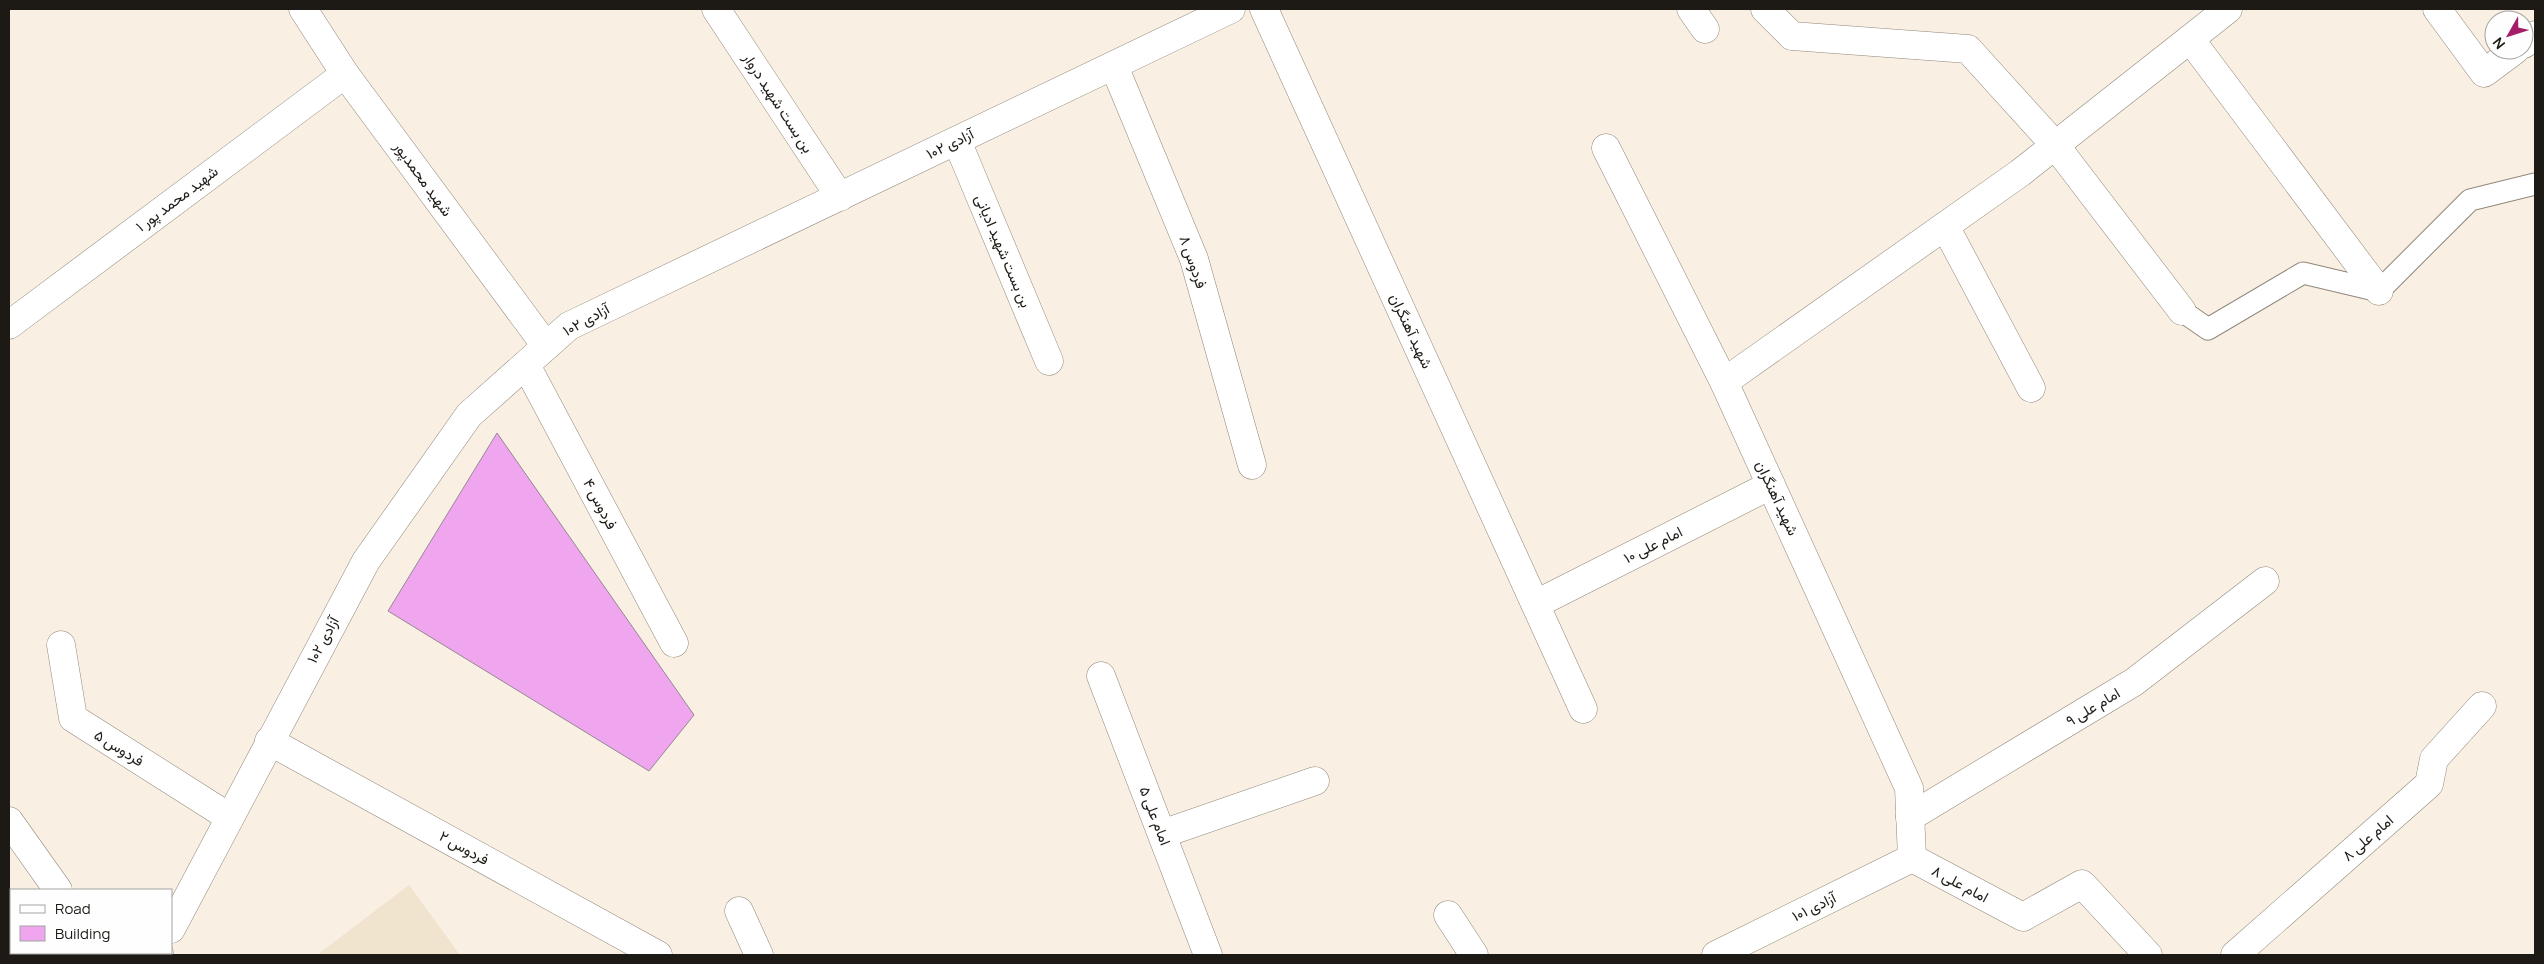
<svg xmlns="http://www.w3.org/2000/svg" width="2544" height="964" viewBox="0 0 2544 964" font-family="Manrope,Vazirmatn,sans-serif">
	<rect width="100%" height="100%" fill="#f9efe2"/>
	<!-- built -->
	<path fill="#f1e4cf" d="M409 885 460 955H317Z"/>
	<!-- building -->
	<path fill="#f0a5ef" stroke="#938893" d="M497 433 694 715 649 771 388 611Z"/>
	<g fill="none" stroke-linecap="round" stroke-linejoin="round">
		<!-- service casing -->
		<g stroke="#90887c" stroke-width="23">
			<path id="service" d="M2182 311 2208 329 2303 273 2379 291 2470 200 2535 184"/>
		</g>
		<!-- minor casing -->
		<g stroke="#90887c" stroke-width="29">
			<g id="minor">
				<path d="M303 9 345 74 546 346"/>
				<path d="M716 9 840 197"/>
				<path d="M1264 9 1583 709"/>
				<path d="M1691 9 1705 29"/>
				<path d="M1765 9 1792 36 1968 49 2055 145 2182 311"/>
				<path d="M2228 9 2190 39 2379 291"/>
				<path d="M2437 9 2484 73 2515 50"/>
				<path d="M2524 44 2535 35"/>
				<path d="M1114 66 1194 259 1252 465"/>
				<path d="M957 141 1049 361"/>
				<path d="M1606 148 1724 382 1909 788 1912 858"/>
				<path d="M1945 226 2031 388"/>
				<path d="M9 325 345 74"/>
				<path d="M526 365 674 643"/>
				<path d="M1724 382 2020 173 2190 39"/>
				<path d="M1536 604 1771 485"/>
				<path d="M61 645 73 718 229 817"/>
				<path d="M1101 676 1208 955"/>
				<path d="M269 741 658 955"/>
				<path d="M1910 817 2134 682 2265 581"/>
				<path d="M9 821 58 890"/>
				<path d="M1162 834 1315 781"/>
				<path d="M1912 858 2023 917 2082 884 2148 955"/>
				<path d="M739 911 759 955"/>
				<path d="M1448 915 1474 955"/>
				<path d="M102 953 104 955"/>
				<path d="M1716 955 1912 858"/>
				<path d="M2235 955 2429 784 2434 759 2482 706"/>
			</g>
		</g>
		<!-- tertiary casing -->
		<g stroke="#90887c" stroke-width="29">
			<g id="tertiary">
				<path d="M171 929 366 561 469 415 569 326 1231 9"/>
				<path d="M158 955 159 953"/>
			</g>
		</g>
		<!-- service -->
		<use href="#service" stroke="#fff" stroke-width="21"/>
		<!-- minor -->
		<use href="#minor" stroke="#fff" stroke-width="28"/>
		<!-- tertiary -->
		<use href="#tertiary" stroke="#fff" stroke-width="28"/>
	</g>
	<g text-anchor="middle" stroke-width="4.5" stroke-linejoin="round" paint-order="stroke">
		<!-- street labels -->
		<g font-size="15" fill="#1d1a15" stroke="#fefefe">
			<text transform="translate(778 103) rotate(57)" y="5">بن بست شهید دروار</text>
			<text transform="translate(950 144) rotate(-26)" y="5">آزادی ۱۰۲</text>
			<text transform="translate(423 179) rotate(54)" y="5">شهید محمدپور</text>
			<text transform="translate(177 199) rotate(-37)" y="5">شهید محمد پور ۱</text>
			<text transform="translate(1003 251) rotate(67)" y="5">بن بست شهید ادیانی</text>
			<text transform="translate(1193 262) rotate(71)" y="5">فردوس ۸</text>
			<text transform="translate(586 320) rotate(-29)" y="5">آزادی ۱۰۲</text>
			<text transform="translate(1411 331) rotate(65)" y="5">شهید آهنگران</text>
			<text transform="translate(1777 498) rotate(65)" y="5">شهید آهنگران</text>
			<text transform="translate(600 504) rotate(62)" y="5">فردوس ۴</text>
			<text transform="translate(1653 545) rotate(-27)" y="5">امام علی ۱۰</text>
			<text transform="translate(323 640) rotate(-62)" y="5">آزادی ۱۰۲</text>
			<text transform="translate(2093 707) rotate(-31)" y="5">امام علی ۹</text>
			<text transform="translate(119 748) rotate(32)" y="5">فردوس ۵</text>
			<text transform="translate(1155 816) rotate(69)" y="5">امام علی ۵</text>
			<text transform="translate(2368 838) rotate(-41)" y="5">امام علی ۸</text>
			<text transform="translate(464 848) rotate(29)" y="5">فردوس ۲</text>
			<text transform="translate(1960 884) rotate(28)" y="5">امام علی ۸</text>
			<text transform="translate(1814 907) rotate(-26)" y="5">آزادی ۱۰۱</text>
		</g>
	</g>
	<!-- border -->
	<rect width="2544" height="964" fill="none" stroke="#1d1a15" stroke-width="20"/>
	<!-- legend -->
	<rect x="10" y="889" width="162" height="65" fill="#fefefe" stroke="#a4a3a1"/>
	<rect x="20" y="905" width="25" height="8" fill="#ffffff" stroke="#a4a3a1"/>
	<text x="55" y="914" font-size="15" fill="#1d1a15">Road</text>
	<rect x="20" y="926" width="25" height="15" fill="#f0a5ef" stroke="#a4a3a1"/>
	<text x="55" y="939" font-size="15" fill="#1d1a15">Building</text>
	<!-- north arrow -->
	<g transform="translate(2509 35) rotate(231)"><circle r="24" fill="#fefefe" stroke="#a4a3a1"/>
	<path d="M0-4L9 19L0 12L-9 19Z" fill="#a51d66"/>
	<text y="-8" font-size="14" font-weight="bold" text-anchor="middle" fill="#1d1a15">N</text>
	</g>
</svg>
